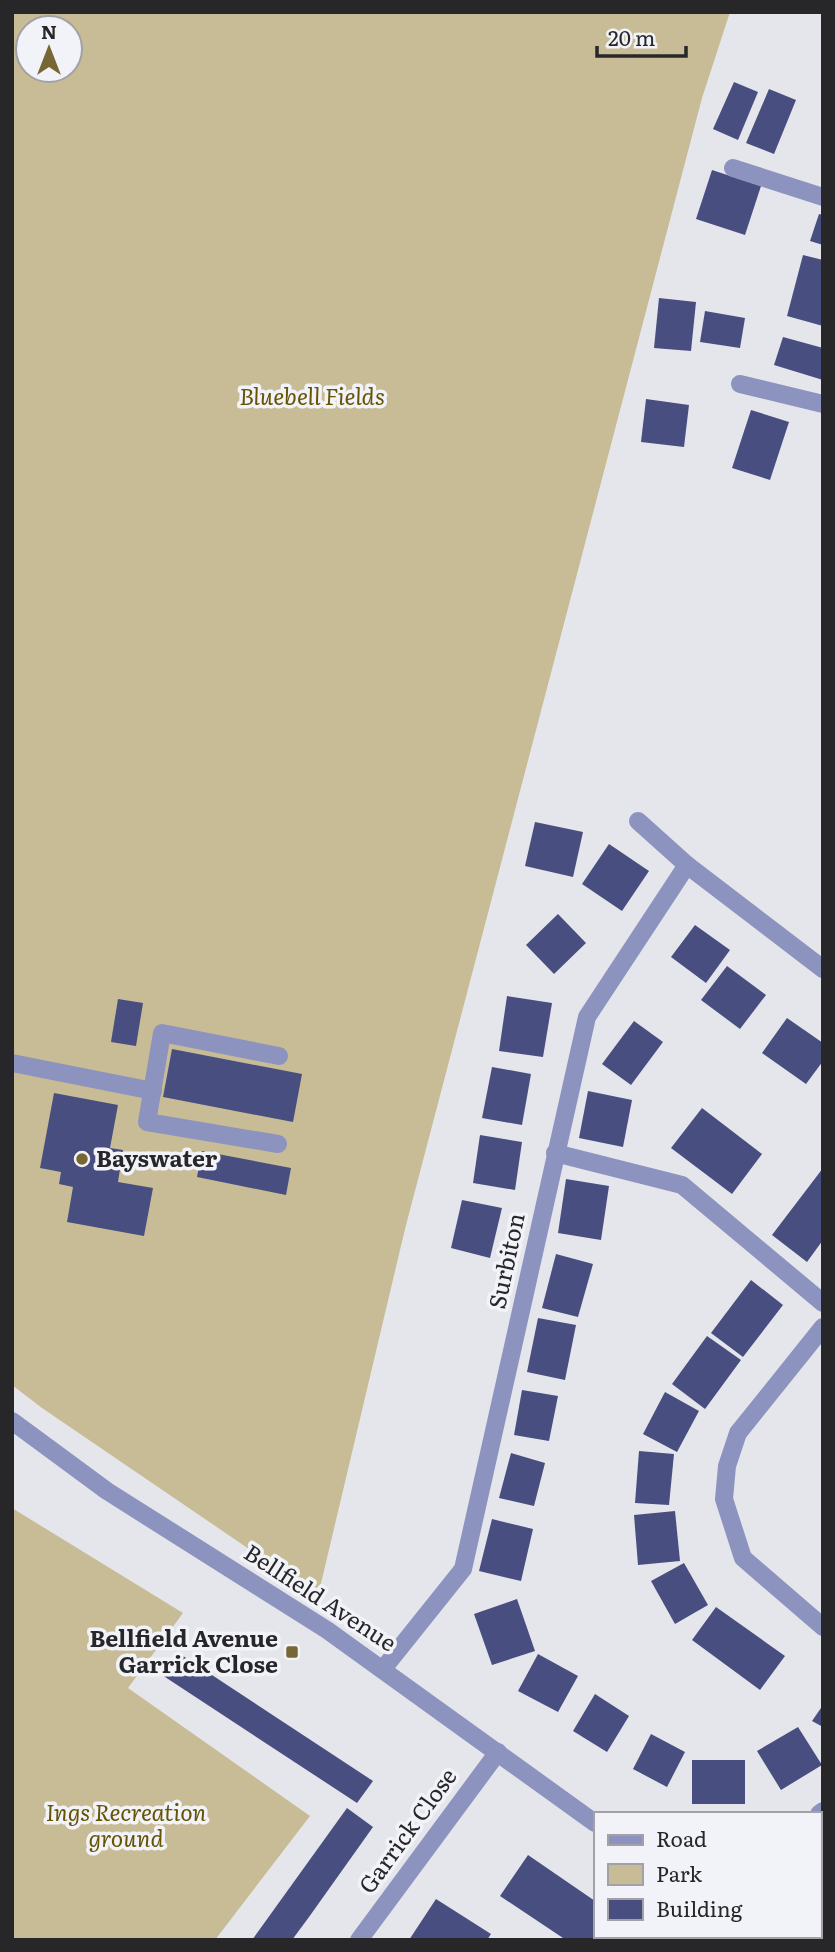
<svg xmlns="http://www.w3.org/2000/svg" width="835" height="1952" viewBox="0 0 835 1952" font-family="Literata,serif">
	<rect width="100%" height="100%" fill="#e5e6eb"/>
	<!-- green -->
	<g fill="#c7bc95" fill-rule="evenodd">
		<path d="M12 12H730L702 98 405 1229 318 1596 42 1408 12 1385ZM28 28H70V70H28Z"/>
		<path d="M12 1508 183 1613 128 1688 310 1816 215 1940H12Z"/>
	</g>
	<!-- building -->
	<g fill="#484e80">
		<path d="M734 82 758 92 738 140 713 129Z"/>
		<path d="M769 89 796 100 774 154 746 143Z"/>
		<path d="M712 170 761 186 745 235 696 219Z"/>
		<path d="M819 214 823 215V245L810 241Z"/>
		<path d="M803 255 823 260V326L787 316Z"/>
		<path d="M659 298 696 302 691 351 654 348Z"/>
		<path d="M705 311 745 318 740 348 700 342Z"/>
		<path d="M783 337 823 348V380L774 365Z"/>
		<path d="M646 399 689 405 684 447 641 442Z"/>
		<path d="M751 410 789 422 770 480 732 468Z"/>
		<path d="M535 822 583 832 573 877 525 866Z"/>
		<path d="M609 844 649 871 622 911 582 884Z"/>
		<path d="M558 914 586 943 554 974 526 945Z"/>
		<path d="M695 925 730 950 706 983 671 957Z"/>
		<path d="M727 966 766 995 740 1029 701 1000Z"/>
		<path d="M507 996 552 1003 543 1057 499 1051Z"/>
		<path d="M118 999 143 1003 136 1046 111 1042Z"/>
		<path d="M787 1018 823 1043V1061L806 1084 762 1053Z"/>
		<path d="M634 1021 663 1042 631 1085 602 1064Z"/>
		<path d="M172 1049 302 1074 293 1122 163 1097Z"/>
		<path d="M492 1067 531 1074 522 1125 482 1118Z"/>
		<path d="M588 1091 632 1100 623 1147 579 1138Z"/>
		<path d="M54 1093 118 1105 110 1148 123 1150 118 1182 153 1188 144 1236 67 1222 73 1187 59 1184 61 1172 40 1168Z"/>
		<path d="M702 1108 762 1154 732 1194 671 1148Z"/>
		<path d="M480 1135 522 1142 515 1190 473 1183Z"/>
		<path d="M202 1151 291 1168 286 1195 197 1177Z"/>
		<path d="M823 1168V1240L807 1262 772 1235Z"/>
		<path d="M566 1179 609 1186 601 1240 558 1233Z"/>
		<path d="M462 1200 502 1208 490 1258 451 1248Z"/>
		<path d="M556 1254 593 1264 578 1317 542 1308Z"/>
		<path d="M751 1280 783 1305 743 1357 711 1333Z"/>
		<path d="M538 1318 576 1325 565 1380 527 1372Z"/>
		<path d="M707 1336 741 1360 705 1409 672 1384Z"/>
		<path d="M522 1390 558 1396 549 1441 514 1435Z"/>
		<path d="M665 1392 699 1411 677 1452 643 1434Z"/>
		<path d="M639 1451 674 1454 669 1505 635 1503Z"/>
		<path d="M511 1453 545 1463 534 1506 499 1498Z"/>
		<path d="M675 1511 680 1561 638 1565 634 1515Z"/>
		<path d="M492 1519 533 1529 521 1581 479 1571Z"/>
		<path d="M684 1563 708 1605 675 1624 651 1581Z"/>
		<path d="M517 1599 535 1651 492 1665 474 1614Z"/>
		<path d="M716 1607 785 1656 760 1690 692 1640Z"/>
		<path d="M177 1652 373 1781 357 1803 162 1675Z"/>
		<path d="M538 1654 578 1676 558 1712 518 1691Z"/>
		<path d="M595 1694 629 1716 607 1752 573 1731Z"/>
		<path d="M823 1705V1727L812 1721Z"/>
		<path d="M798 1727 822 1765 781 1790 757 1751Z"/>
		<path d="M651 1734 685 1752 667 1787 633 1769Z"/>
		<rect x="692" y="1760" width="53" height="44"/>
		<path d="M347 1808 373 1827 309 1917 292 1940H252Z"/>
		<path d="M528 1855 595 1901V1936H648L653 1940H566L500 1896Z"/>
		<path d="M436 1899 491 1934 487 1940H409Z"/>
	</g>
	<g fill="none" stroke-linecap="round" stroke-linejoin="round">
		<!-- minor -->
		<g stroke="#8d93bf" stroke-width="18">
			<path d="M733 168 823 197"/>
			<path d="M740 384 823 404"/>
			<path d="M638 821 687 865"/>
			<path d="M12 1063 153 1091"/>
			<path d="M278 1144 147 1122 162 1033 279 1056"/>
			<path d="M555 1153 682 1185 823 1303"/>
			<path d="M823 1327 738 1433 727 1466 724 1499 743 1558 823 1627"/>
			<path d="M12 1421 107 1491 327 1630 595 1823"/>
			<path d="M383 1669 463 1569 587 1017 687 865 823 969"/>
			<path d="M819 1814 823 1811"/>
			<path d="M752 1936 757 1940"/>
			<path d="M359 1940 498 1752"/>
		</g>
	</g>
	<!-- markers -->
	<g fill="#766735" stroke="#f2f3f9" stroke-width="2.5">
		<circle cx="82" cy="1159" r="7"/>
		<rect x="285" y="1645" width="14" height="14" rx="3.5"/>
	</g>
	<g text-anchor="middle" stroke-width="7" stroke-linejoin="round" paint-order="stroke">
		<!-- park labels -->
		<g font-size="23" font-style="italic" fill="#665303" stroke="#f2f3f9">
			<text x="312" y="405">Bluebell Fields</text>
			<text x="126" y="1821">Ings Recreation<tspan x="126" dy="26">ground</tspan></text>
		</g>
		<!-- poi labels -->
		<g font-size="23" font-weight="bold" fill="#272729" stroke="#f2f3f9" text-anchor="start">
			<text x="96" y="1167">Bayswater</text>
			<text x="278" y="1647" text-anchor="end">Bellfield Avenue<tspan x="278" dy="26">Garrick Close</tspan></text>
		</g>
		<!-- street labels -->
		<g font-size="23" fill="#272729" stroke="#f2f3f9">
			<text transform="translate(507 1261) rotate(-78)" y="8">Surbiton</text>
			<text transform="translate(320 1598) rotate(33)" y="8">Bellfield Avenue</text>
			<text transform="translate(408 1831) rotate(-54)" y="8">Garrick Close</text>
		</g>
	</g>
	<!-- border -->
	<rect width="835" height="1952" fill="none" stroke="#272729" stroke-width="28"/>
	<!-- legend -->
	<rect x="594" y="1812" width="228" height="126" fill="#f2f3f9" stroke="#a1a1a6" stroke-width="2"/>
	<rect x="608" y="1835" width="35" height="10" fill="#8d93bf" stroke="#a1a1a6" stroke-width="2"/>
	<text x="656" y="1847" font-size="21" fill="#272729">Road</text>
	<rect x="608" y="1864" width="35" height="21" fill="#c7bc95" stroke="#a1a1a6" stroke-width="2"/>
	<text x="656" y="1882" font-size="21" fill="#272729">Park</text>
	<rect x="608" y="1899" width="35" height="21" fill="#484e80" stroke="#a1a1a6" stroke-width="2"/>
	<text x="656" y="1917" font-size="21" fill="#272729">Building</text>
	<!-- north arrow -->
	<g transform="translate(49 49)"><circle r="33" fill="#f2f3f9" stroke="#a1a1a6" stroke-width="2"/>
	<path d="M0-5L12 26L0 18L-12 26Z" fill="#766735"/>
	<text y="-10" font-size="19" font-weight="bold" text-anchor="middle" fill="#272729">N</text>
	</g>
	<!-- scale -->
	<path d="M597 46v10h89v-10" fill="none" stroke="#272729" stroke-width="3.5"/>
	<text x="608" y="46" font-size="21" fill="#272729" stroke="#f2f3f9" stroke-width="5" paint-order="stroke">20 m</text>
</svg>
